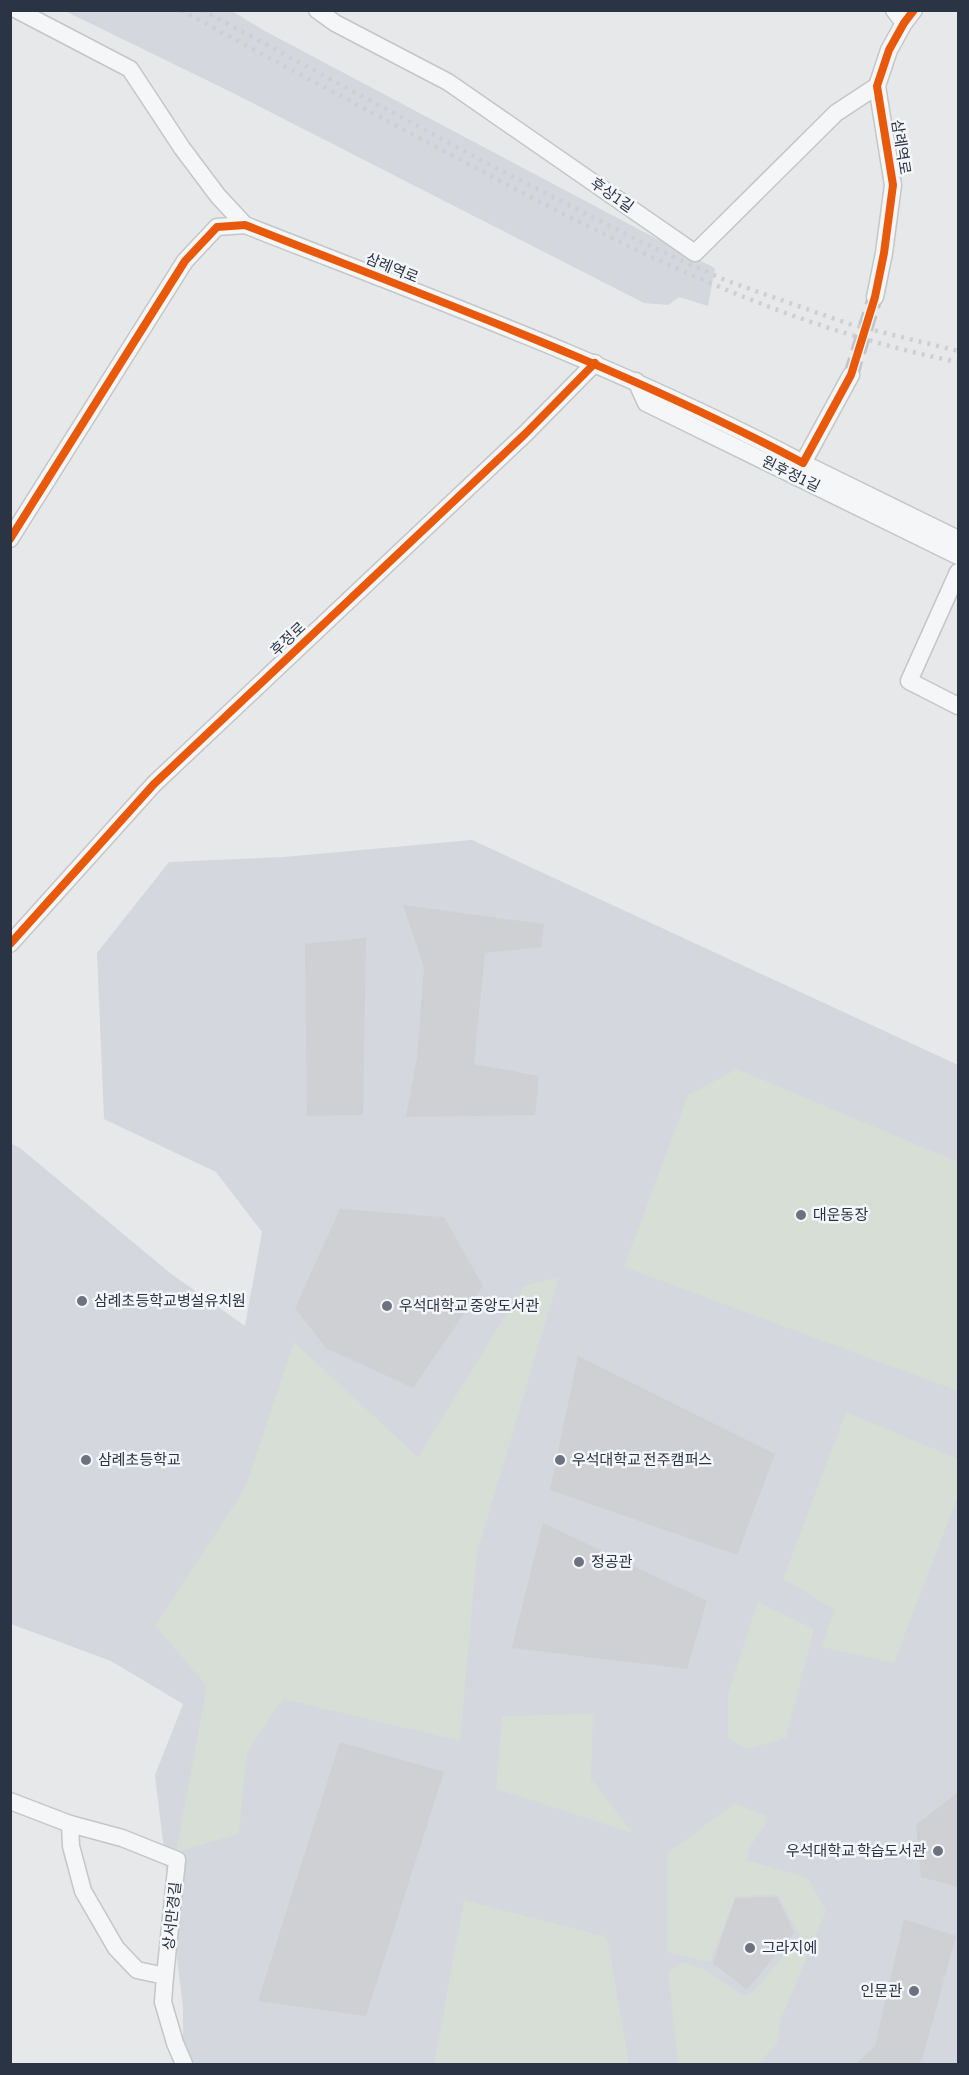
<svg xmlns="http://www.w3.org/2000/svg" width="969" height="2075" viewBox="0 0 969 2075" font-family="'Asap Condensed','Noto Sans KR',sans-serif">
	<rect width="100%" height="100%" fill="#e6e8ea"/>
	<!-- built -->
	<g fill="#d4d7dd">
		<path d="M65 11H232L263 30 661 241 715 268 708 306 679 297 668 305 644 303 237 95Z"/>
		<path d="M472 840 958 1065V2064H183V2008L155 1775 183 1704 111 1661 11 1624 10 1143 20 1148 170 1273 245 1326 262 1232 216 1172 104 1119 97 953 169 862 284 857Z"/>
	</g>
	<!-- green -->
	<g fill="#d6ded6">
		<path d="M737 1069 958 1162V1391L624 1267 688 1095Z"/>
		<path d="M559 1277 477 1553 460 1741 283 1699 247 1753 239 1834 176 1852 207 1686 155 1626 245 1488 294 1342 418 1457 524 1286Z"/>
		<path d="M846 1412 958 1459V1496L894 1663 822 1647 834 1609 783 1579Z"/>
		<path d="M758 1602 814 1629 786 1738 748 1749 728 1738V1693Z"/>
		<path d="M593 1714 591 1779 633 1833 496 1789 502 1716Z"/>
		<path d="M735 1803 764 1815 768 1821 751 1845 747 1860 808 1878 826 1911 781 2019 777 2044 758 2064H678L668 1972 682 1962 708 1971 743 1996 753 1992 800 1936 778 1895 736 1896 710 1962 667 1952V1854Z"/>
		<path d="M464 1900 607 1937 629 2064H434Z"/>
	</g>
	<!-- building -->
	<g fill="#ced0d3">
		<path d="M403 905 544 924 541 947 485 953 474 1064 539 1076 535 1115 406 1117 417 1057 424 967Z"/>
		<path d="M366 938 363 1115 307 1116 305 944Z"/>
		<path d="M340 1209 444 1217 483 1286 413 1388 326 1348 295 1308Z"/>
		<path d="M578 1356 775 1454 737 1555 550 1490Z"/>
		<path d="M543 1523 707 1601 687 1669 512 1648Z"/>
		<path d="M340 1742 444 1772 366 2016 258 2001Z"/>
		<path d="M958 1792V1887L921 1877 916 1825Z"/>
		<path d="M777 1897 794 1932 747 1990 713 1963 735 1898Z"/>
		<path d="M904 1919 956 1936 922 2060 918 2064H856L875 2046Z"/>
	</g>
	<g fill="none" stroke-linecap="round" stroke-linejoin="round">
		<!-- street-tunnel -->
		<path stroke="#c1c4c9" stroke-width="16" stroke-dasharray="16 8" stroke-linecap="butt" d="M851 375 875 297"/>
		<!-- street casing -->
		<g stroke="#c4c6c8" stroke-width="19">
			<g id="street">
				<path d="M17 10 130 69 182 148 218 196 245 225"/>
				<path d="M317 10 335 23 448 82 695 253 836 113 877 86"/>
				<path d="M894 10 904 23"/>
				<path d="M875 297 884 253 893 185 877 86 889 50 904 23 914 10"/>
				<path d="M636 381 646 403 958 556"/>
				<path d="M803 463 958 539"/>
				<path d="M10 539 185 261 217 227 245 225C433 299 624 368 803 463L851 375"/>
				<path d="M958 572 909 681 958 706"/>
				<path d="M10 944 154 784 525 434 595 363"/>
				<path d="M10 1801 70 1824 122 1838 177 1860 165 1976"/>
				<path d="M70 1824 71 1846 83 1891 116 1948 137 1970 165 1976 163 2002 175 2043 184 2064"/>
			</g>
		</g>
		<!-- street -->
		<use href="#street" stroke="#f5f6f7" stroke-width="16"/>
		<!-- rail -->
		<g stroke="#cecfd2" stroke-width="4.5" stroke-dasharray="3 6" stroke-linecap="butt">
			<path d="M181 10C272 60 362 107 453 156 614 242 777 326 958 362"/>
			<path d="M202 10 494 167 643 243 725 280 849 324 958 351"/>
		</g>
		<!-- cycleway casing -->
		<g stroke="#f4f6f9" stroke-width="11">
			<g id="cycleway">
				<path d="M10 539 185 261 217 227 245 225C433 299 624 368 803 463L851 375 875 297 884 253 893 185 877 86 889 50 904 23 914 10"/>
				<path d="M10 944 154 784 525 434 595 363"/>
			</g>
		</g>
		<!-- cycleway -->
		<use href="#cycleway" stroke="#e8590c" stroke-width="8"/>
	</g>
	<!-- markers -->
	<g fill="#6c737f" stroke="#f4f6f9" stroke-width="2">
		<circle cx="801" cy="1215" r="6"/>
		<circle cx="82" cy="1301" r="6"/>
		<circle cx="387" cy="1306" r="6"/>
		<circle cx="86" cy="1460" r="6"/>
		<circle cx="560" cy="1460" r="6"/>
		<circle cx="579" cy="1562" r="6"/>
		<circle cx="938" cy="1851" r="6"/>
		<circle cx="750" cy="1948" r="6"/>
		<circle cx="914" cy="1991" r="6"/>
	</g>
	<g text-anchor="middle" stroke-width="5" stroke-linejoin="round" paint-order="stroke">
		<!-- street labels -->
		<g font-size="15" fill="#2b3445" stroke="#f4f6f9">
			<text transform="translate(901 147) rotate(81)" y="5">삼례역로</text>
			<text transform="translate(612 195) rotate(35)" y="5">후상1길</text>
			<text transform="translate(392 268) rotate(22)" y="5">삼례역로</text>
			<text transform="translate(791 474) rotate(26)" y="5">원후정1길</text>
			<text transform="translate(288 639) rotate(-43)" y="5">후정로</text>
			<text transform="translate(172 1916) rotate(-84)" y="5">상서만경길</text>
		</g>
		<!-- poi labels -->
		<g font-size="15" fill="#2b3445" stroke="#f4f6f9" text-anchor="start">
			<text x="813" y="1220">대운동장</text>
			<text x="94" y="1306">삼례초등학교병설유치원</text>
			<text x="399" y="1311">우석대학교 중앙도서관</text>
			<text x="98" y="1465">삼례초등학교</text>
			<text x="572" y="1465">우석대학교 전주캠퍼스</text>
			<text x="591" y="1567">정공관</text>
			<text x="926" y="1856" text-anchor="end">우석대학교 학습도서관</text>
			<text x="762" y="1953">그라지에</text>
			<text x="902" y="1996" text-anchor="end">인문관</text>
		</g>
	</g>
	<!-- border -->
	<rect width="969" height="2075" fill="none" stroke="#2b3445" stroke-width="24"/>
</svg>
